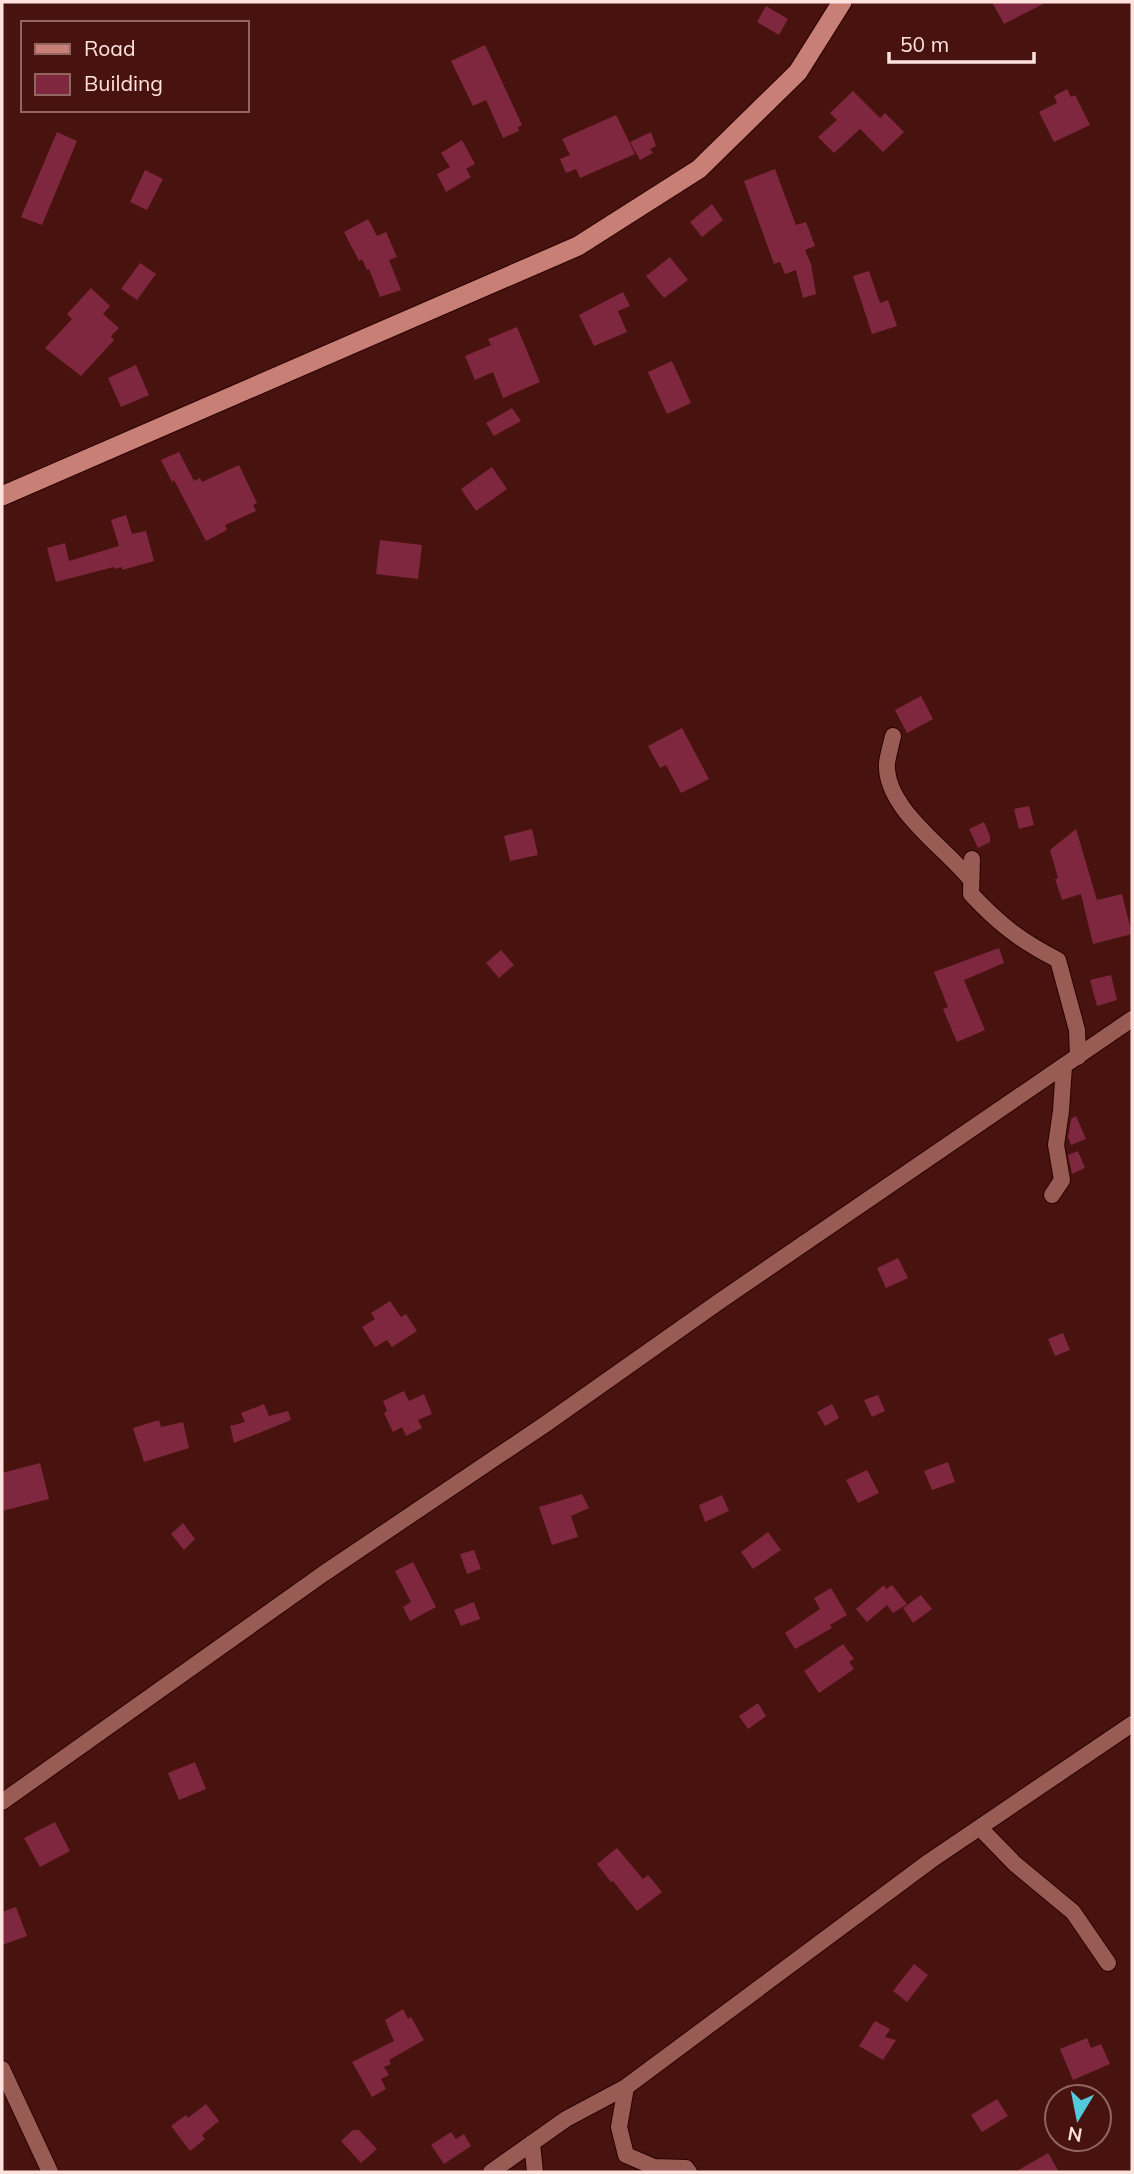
<svg xmlns="http://www.w3.org/2000/svg" width="1134" height="2174" viewBox="0 0 1134 2174" font-family="Mulish,sans-serif">
	<rect width="100%" height="100%" fill="#48130e"/>
	<!-- building -->
	<g fill="#7f273e">
		<path d="M992 2H1047L1004 24Z"/>
		<path d="M766 6 788 19 779 35 757 22Z"/>
		<path d="M485 45 522 125 518 127 519 131 503 138 486 100 473 106 451 61Z"/>
		<path d="M1067 89 1071 97 1075 95 1090 125 1054 142 1039 112 1057 103 1054 96Z"/>
		<path d="M853 91 880 118 885 113 904 132 883 152 860 129 834 153 818 137 837 120 830 113Z"/>
		<path d="M616 115 635 154 580 178 576 169 566 173 560 159 570 155 562 139Z"/>
		<path d="M57 132 77 141 42 225 21 217Z"/>
		<path d="M651 132 656 146 650 149 653 153 640 160 630 142Z"/>
		<path d="M462 140 475 164 466 169 471 177 446 192 437 174 450 167 441 153Z"/>
		<path d="M775 169 796 225 806 222 815 246 805 250 811 264 816 294 803 298 796 270 785 274 780 262 774 264 744 181Z"/>
		<path d="M145 170 163 179 147 210 130 202Z"/>
		<path d="M712 204 723 220 702 237 690 222Z"/>
		<path d="M368 219 377 236 386 232 397 257 389 260 401 290 380 297 369 269 367 270 362 259 359 261 344 232Z"/>
		<path d="M670 257 688 280 664 298 646 276Z"/>
		<path d="M140 263 156 274 137 300 121 289Z"/>
		<path d="M869 271 880 303 888 300 897 326 872 334 853 276Z"/>
		<path d="M91 288 110 306 103 314 119 328 111 336 114 340 81 376 45 348 72 319 67 314Z"/>
		<path d="M623 292 630 306 618 311 627 332 594 346 579 315Z"/>
		<path d="M517 327 540 382 503 398 493 372 475 380 465 356 491 345 488 339Z"/>
		<path d="M672 361 691 403 667 414 648 372Z"/>
		<path d="M136 365 149 395 121 407 108 378Z"/>
		<path d="M512 408 521 421 494 436 486 423Z"/>
		<path d="M179 452 194 481 200 478 202 482 239 465 257 503 253 505 256 511 225 525 227 530 206 541 174 480 172 482 161 460Z"/>
		<path d="M492 467 507 489 476 511 461 489Z"/>
		<path d="M126 515 132 534 146 531 154 561 122 570V567L115 569 114 567 56 582 47 548 65 543 69 561 119 546 111 520Z"/>
		<path d="M380 540 422 545 418 579 376 574Z"/>
		<path d="M921 696 933 719 907 733 895 710Z"/>
		<path d="M682 728 709 779 681 793 666 765 660 768 648 746Z"/>
		<path d="M1029 806 1034 825 1019 829 1014 809Z"/>
		<path d="M984 822 990 836V842L978 848 969 829Z"/>
		<path d="M532 829 538 855 510 861 504 836Z"/>
		<path d="M1076 829 1097 900 1122 894 1132 934 1093 944 1081 894 1062 900 1055 879 1058 878 1050 850Z"/>
		<path d="M999 948 1004 963 964 980 985 1030 957 1042 943 1009 948 1007 934 972Z"/>
		<path d="M501 950 514 965 499 978 486 963Z"/>
		<path d="M1111 975 1117 1000 1097 1006 1090 980Z"/>
		<path d="M1076 1116 1086 1139 1071 1145 1068 1137 1071 1119Z"/>
		<path d="M1078 1151 1085 1168 1072 1174 1068 1155Z"/>
		<path d="M898 1258 908 1278 886 1288 877 1268Z"/>
		<path d="M390 1301 401 1317 406 1314 417 1331 392 1347 387 1340 375 1347 362 1327 375 1319 371 1313Z"/>
		<path d="M1063 1333 1070 1350 1055 1356 1048 1339Z"/>
		<path d="M404 1391 409 1401 424 1394 432 1414 418 1420 422 1428 406 1436 402 1427 393 1432 384 1413 387 1411 383 1401Z"/>
		<path d="M878 1395 885 1411 872 1417 864 1400Z"/>
		<path d="M264 1404 269 1416 288 1411 291 1420 234 1443 230 1426 245 1422 241 1413Z"/>
		<path d="M832 1404 839 1418 825 1426 817 1412Z"/>
		<path d="M159 1420 161 1427 183 1422 189 1448 144 1462 133 1428Z"/>
		<path d="M948 1462 955 1482 932 1490 924 1471Z"/>
		<path d="M40 1463 49 1499 2 1511V1473Z"/>
		<path d="M867 1470 879 1493 858 1503 846 1480Z"/>
		<path d="M582 1494 589 1508 571 1516 578 1537 552 1545 539 1507Z"/>
		<path d="M722 1495 729 1511 705 1522 699 1505Z"/>
		<path d="M183 1523 195 1539 184 1550 171 1534Z"/>
		<path d="M768 1532 781 1550 753 1569 741 1552Z"/>
		<path d="M474 1550 481 1569 467 1574 460 1554Z"/>
		<path d="M413 1562 436 1607 410 1621 403 1607 411 1602 395 1571Z"/>
		<path d="M884 1585 886 1589 892 1585 907 1604 893 1613 887 1605 867 1622 856 1609Z"/>
		<path d="M831 1588 847 1615 830 1625 832 1628 795 1649 785 1633 820 1609 814 1598Z"/>
		<path d="M921 1595 932 1609 913 1623 903 1608Z"/>
		<path d="M474 1602 480 1619 461 1626 454 1610Z"/>
		<path d="M843 1644 854 1659 849 1662 854 1669 819 1693 804 1671Z"/>
		<path d="M758 1703 766 1716 748 1729 739 1716Z"/>
		<path d="M195 1762 206 1789 179 1800 168 1773Z"/>
		<path d="M55 1822 70 1851 40 1867 24 1838Z"/>
		<path d="M617 1848 643 1879 648 1875 662 1892 637 1911 613 1881 611 1882 597 1864Z"/>
		<path d="M16 1907 27 1936 2 1945V1912Z"/>
		<path d="M914 1964 928 1975 907 2002 893 1991Z"/>
		<path d="M403 2009 408 2019 411 2017 424 2040 389 2060 391 2064 384 2067 389 2075 381 2079 386 2089 372 2097 352 2062 394 2041 385 2020Z"/>
		<path d="M875 2021 890 2029 885 2037 896 2040 883 2060 859 2046Z"/>
		<path d="M1087 2038 1091 2048 1101 2044 1110 2064 1073 2080 1060 2049Z"/>
		<path d="M997 2099 1008 2116 982 2132 971 2115Z"/>
		<path d="M206 2104 219 2121 202 2135 205 2139 190 2151 171 2126 186 2115 188 2118Z"/>
		<path d="M353 2130H359L377 2149 361 2163 341 2141Z"/>
		<path d="M451 2132 456 2139 464 2134 471 2146 444 2164 431 2145Z"/>
		<path d="M1048 2153 1059 2172H1015Z"/>
	</g>
	<g fill="none" stroke-linecap="round" stroke-linejoin="round">
		<!-- minor casing -->
		<g stroke="#2b0000" stroke-width="18">
			<g id="minor">
				<path d="M893 736C891 745 888 755 887 763 884 808 946 848 971 880"/>
				<path d="M972 859 971 894C1000 925 1021 941 1058 960L1077 1030 1078 1057"/>
				<path d="M1052 1195 1062 1180 1056 1145 1061 1111 1064 1066"/>
				<path d="M2 1802 323 1574 547 1423 720 1301 1132 1019"/>
				<path d="M980 1828 1015 1864 1073 1912 1108 1963"/>
				<path d="M2 2069 50 2172"/>
				<path d="M626 2087 619 2127 626 2155 654 2167 686 2168 689 2172"/>
				<path d="M532 2143 535 2172"/>
				<path d="M491 2172 566 2119 626 2087 930 1861 1132 1724"/>
			</g>
		</g>
		<!-- primary casing -->
		<g stroke="#2b0000" stroke-width="21">
			<path id="primary" d="M2 496 578 246 699 169 798 72 842 2"/>
		</g>
		<!-- minor -->
		<use href="#minor" stroke="#985c54" stroke-width="16"/>
		<!-- primary -->
		<use href="#primary" stroke="#c87f75" stroke-width="19"/>
	</g>
	<!-- border -->
	<rect width="1134" height="2174" fill="none" stroke="#ffe2de" stroke-width="7"/>
	<!-- legend -->
	<rect x="21" y="21" width="228" height="91" fill="#48130e" stroke="#916661" stroke-width="2"/>
	<rect x="35" y="44" width="35" height="10" fill="#c87f75" stroke="#916661" stroke-width="2"/>
	<text x="84" y="56" font-size="21" fill="#ffe2de">Road</text>
	<rect x="35" y="74" width="35" height="21" fill="#7f273e" stroke="#916661" stroke-width="2"/>
	<text x="84" y="91" font-size="21" fill="#ffe2de">Building</text>
	<!-- north arrow -->
	<g transform="translate(1078 2118) rotate(190)"><circle r="33" fill="#48130e" stroke="#916661" stroke-width="2"/>
	<path d="M0-5L12 26L0 18L-12 26Z" fill="#53cadc"/>
	<text y="-10" font-size="19" font-weight="bold" text-anchor="middle" fill="#ffe2de">N</text>
	</g>
	<!-- scale -->
	<path d="M889 52v10h145v-10" fill="none" stroke="#ffe2de" stroke-width="3.5"/>
	<text x="900" y="52" font-size="21" fill="#ffe2de" stroke="#48130e" stroke-width="5" paint-order="stroke">50 m</text>
</svg>
